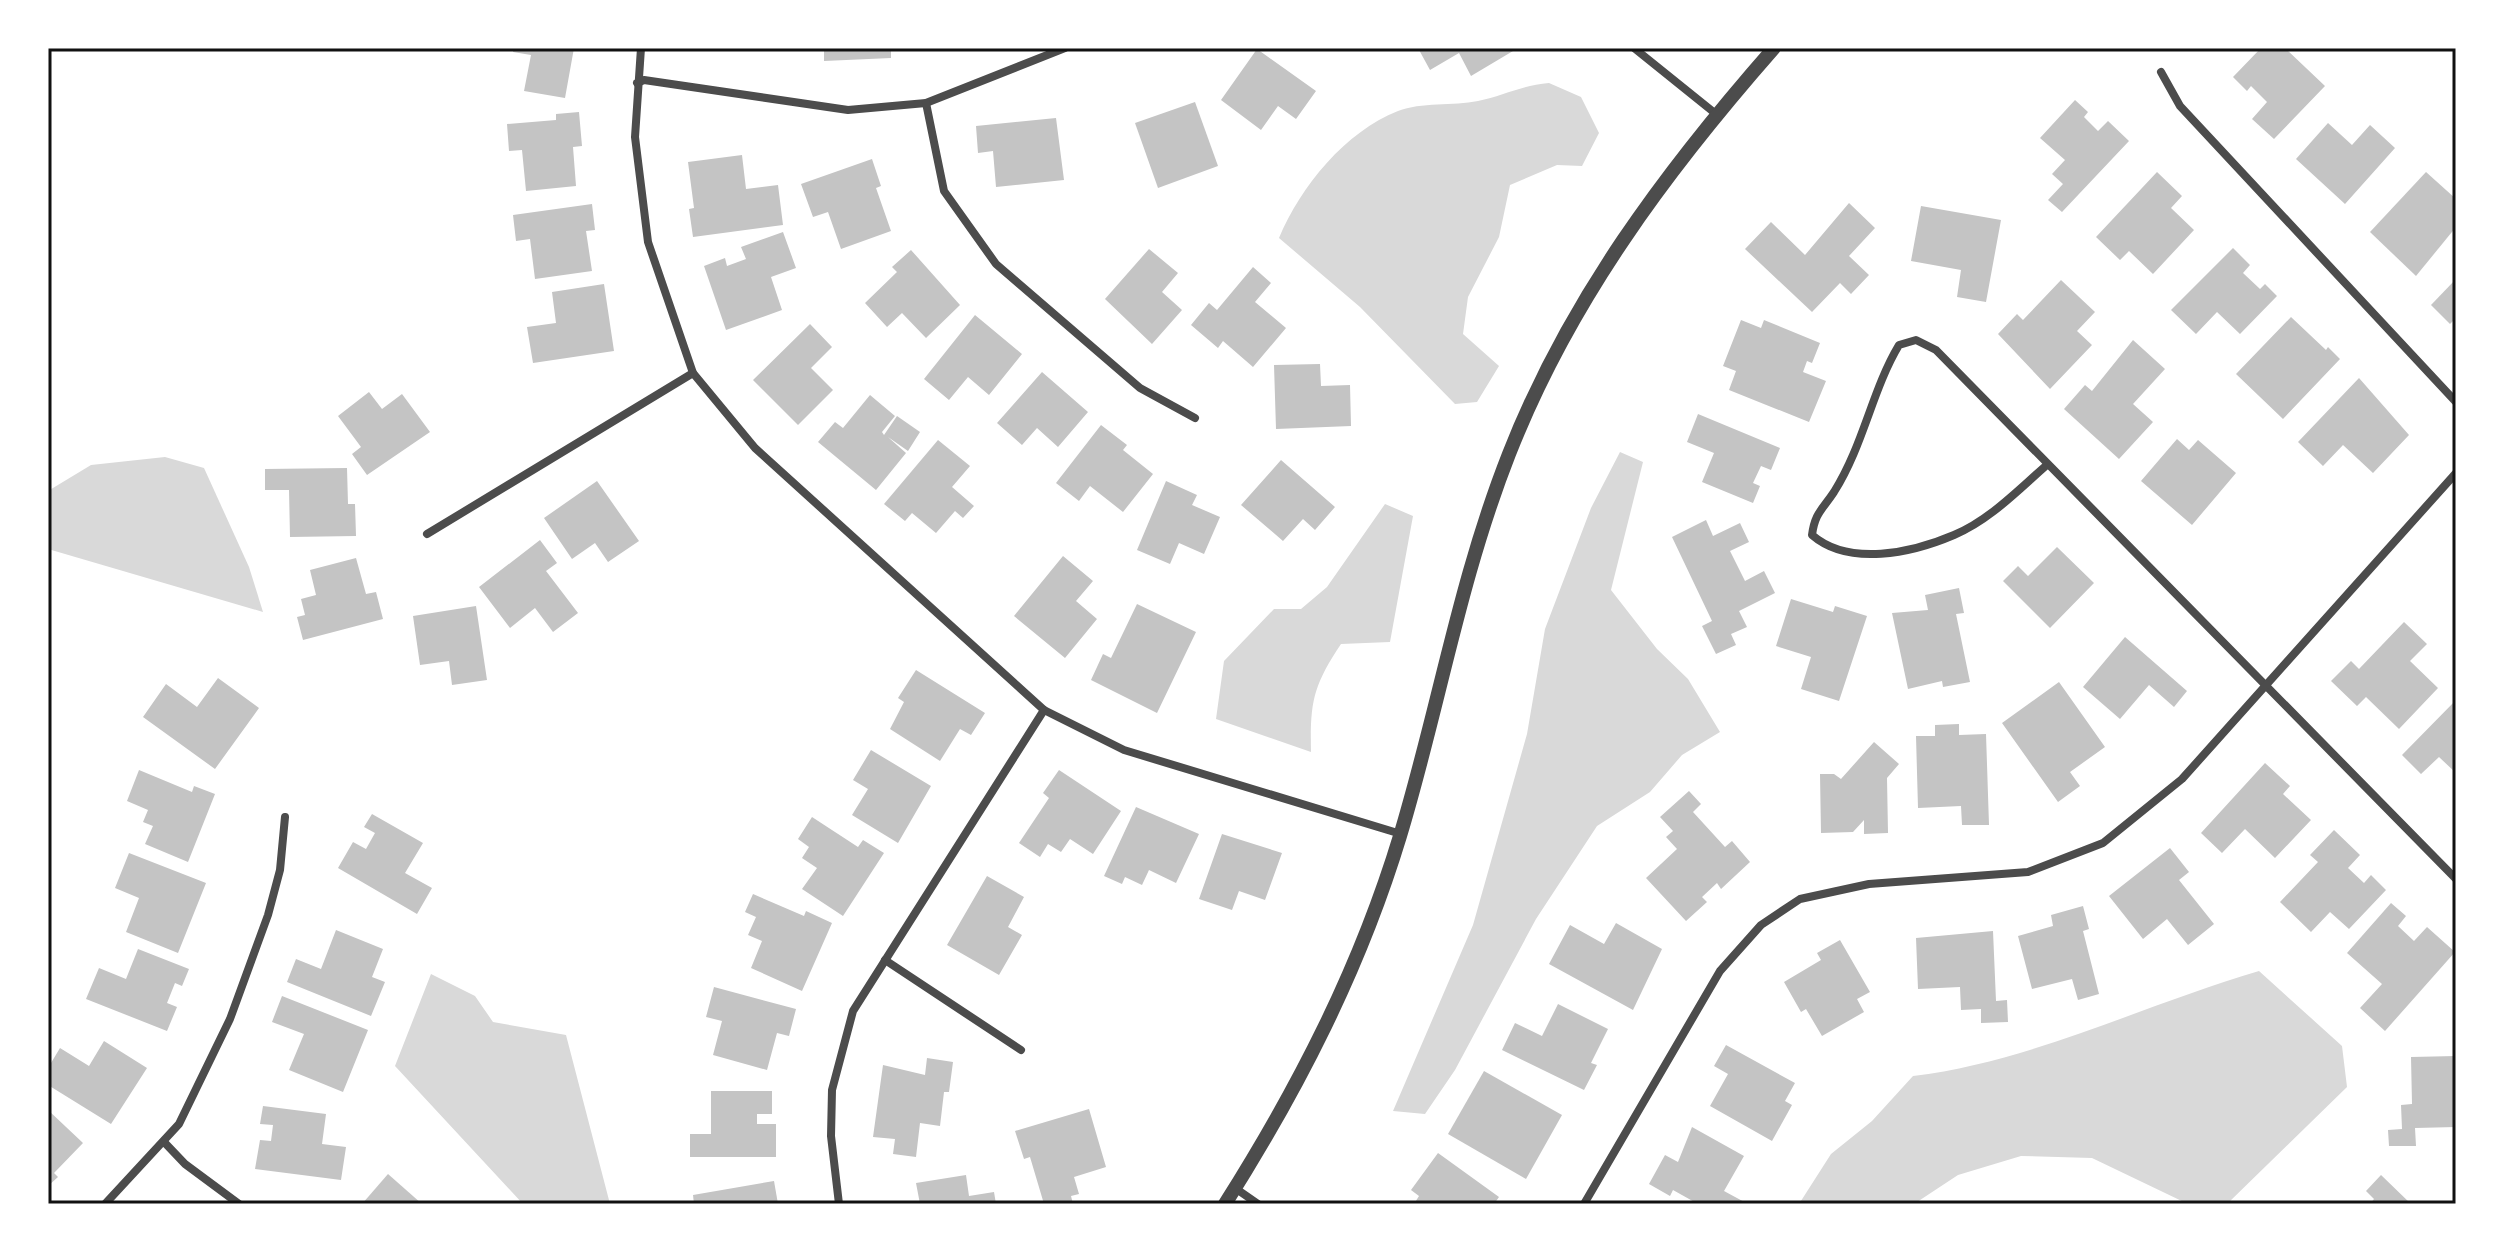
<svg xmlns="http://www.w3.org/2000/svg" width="2504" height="1252" viewBox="0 0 2504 1252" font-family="Karla,sans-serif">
	<rect width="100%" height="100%" fill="#fff"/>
	<!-- water -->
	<g fill="#d9d9d9">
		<path d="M1549 83 1581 97 1599 133 1582 166 1557 165 1510 185 1499 237 1468 297 1463 334 1499 366 1477 402 1455 404 1360 307 1279 238C1301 186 1345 132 1398 111 1421 102 1453 106 1478 101 1503 96 1523 85 1549 83Z"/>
		<path d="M1620 452 1643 462 1611 590 1657 649 1688 679 1720 732 1682 755 1650 792 1597 826 1536 919 1455 1070 1425 1114 1393 1111 1473 925 1527 734 1545 629 1591 508Z"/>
		<path d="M165 457 204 468 249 567 263 612 48 549V491L91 465Z"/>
		<path d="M1385 504 1413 516 1390 642 1341 644C1313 686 1310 702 1311 752L1216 719 1224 661 1274 609H1301L1327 587Z"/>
		<path d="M2259 971 2342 1046 2347 1087 2227 1204H2188L2092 1158 2021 1156 1958 1175 1914 1204H1799L1831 1154 1872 1121 1913 1076C2034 1061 2143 1005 2259 971Z"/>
		<path d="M431 974 475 996 493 1022 566 1035 610 1204H523L395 1066Z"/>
	</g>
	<!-- building -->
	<g fill="#c4c4c4">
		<path d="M514 48H574L565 98 524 91 531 55 513 52Z"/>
		<path d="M824 48H891V58L824 61Z"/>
		<path d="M1418 48H1511L1513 51 1471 76 1459 53 1430 70Z"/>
		<path d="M2261 48H2285L2325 86 2274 139 2252 119 2267 102 2251 86 2247 91 2233 77Z"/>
		<path d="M1257 49 1316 91 1296 119 1278 106 1261 130 1221 100Z"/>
		<path d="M2075 100 2088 112 2084 117 2098 131 2108 121 2129 141 2062 212 2048 200 2063 184 2052 174 2065 160 2040 138Z"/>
		<path d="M1195 102 1218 166 1158 188 1135 123Z"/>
		<path d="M579 112 582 146 573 147 576 186 526 191 522 150 509 151 507 124 556 120V114Z"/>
		<path d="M1056 118 1064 180 996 187 993 151 978 153 976 126Z"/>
		<path d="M2328 123 2352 145 2370 125 2395 148 2345 204 2296 159Z"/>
		<path d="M742 155 746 189 778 185 783 225 693 237 689 209 694 208 688 162Z"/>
		<path d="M872 159 881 186 876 188 891 231 841 249 828 212 813 217 801 184Z"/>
		<path d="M2157 172 2182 196 2171 208 2194 230 2153 274 2129 251 2120 260 2096 237Z"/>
		<path d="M2426 172 2456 199V227L2416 276 2370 232Z"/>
		<path d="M1849 203 1875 228 1849 256 1869 275 1851 294 1840 283 1812 312 1745 249 1771 222 1805 255Z"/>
		<path d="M592 204 595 230 586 231 592 271 535 279 530 239 516 241 513 215Z"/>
		<path d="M1921 206 2001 220 1986 302 1957 297 1961 270 1911 261Z"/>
		<path d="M783 232 796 268 771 277 782 310 726 330 704 266 725 258 727 266 746 259 741 247Z"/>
		<path d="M2233 248 2250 265 2243 273 2260 289 2265 284 2277 296 2240 334 2217 312 2196 334 2171 310Z"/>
		<path d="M1149 249 1178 273 1162 292 1182 310 1152 344 1105 299Z"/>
		<path d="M911 250 960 305 926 338 902 313 887 327 865 303 897 272 892 267Z"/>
		<path d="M1253 267 1271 283 1255 302 1286 328 1253 367 1223 341 1218 348 1191 325 1209 303 1217 310Z"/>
		<path d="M2456 279V318L2450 324 2431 305Z"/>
		<path d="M2061 280 2095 312 2077 331 2092 345 2050 389 1998 334 2017 314 2023 320Z"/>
		<path d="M604 284 614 351 533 363 527 327 556 323 552 292Z"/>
		<path d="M975 315 1022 354 989 395 968 377 949 400 924 379Z"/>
		<path d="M2291 317 2326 350 2328 347 2340 359 2283 419 2236 374Z"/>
		<path d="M1741 320 1761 328 1764 320 1820 343 1812 363 1807 361 1803 372 1826 381 1809 422 1729 390 1736 371 1723 366Z"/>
		<path d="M810 324 832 347 811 368 833 390 798 425 753 380Z"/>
		<path d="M2133 340 2165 369 2133 404 2153 422 2119 459 2064 409 2085 385 2092 391Z"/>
		<path d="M1320 364 1321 386 1350 385 1351 426 1276 429 1274 365Z"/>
		<path d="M1042 372 1088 412 1058 447 1037 428 1022 445 997 423Z"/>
		<path d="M2359 378 2409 435 2373 473 2343 445 2323 466 2298 442Z"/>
		<path d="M369 392 382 409 402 394 430 432 367 475 352 454 361 447 338 416Z"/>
		<path d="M870 395 895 416 882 432 884 435 897 416 920 432 908 451 888 437 906 453 876 490 818 442 835 422 843 428Z"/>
		<path d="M1698 414 1780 448 1771 470 1761 466 1753 483 1760 486 1753 503 1702 482 1714 453 1687 442Z"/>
		<path d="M1101 425 1127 445 1123 450 1153 474 1123 512 1090 486 1079 501 1056 483Z"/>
		<path d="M2177 439 2189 450 2198 440 2236 473 2192 525 2141 481Z"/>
		<path d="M938 440 970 466 952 487 974 506 963 518 955 511 936 533 912 513 905 521 884 504Z"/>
		<path d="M1281 460 1335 507 1315 530 1303 519 1283 541 1241 505Z"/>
		<path d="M347 468 348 504H355L356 536 290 537 289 490H265V469Z"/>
		<path d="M597 481 639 541 608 562 595 543 572 559 544 518Z"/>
		<path d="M1166 481 1197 495 1192 505 1220 517 1204 554 1179 543 1170 564 1137 550Z"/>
		<path d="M1706 520 1713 536 1740 523 1749 542 1730 551 1745 581 1764 571 1775 593 1739 611 1747 627 1731 634 1736 645 1716 654 1702 626 1712 621 1672 537Z"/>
		<path d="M540 540 557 563 546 571 578 613 553 632 535 608 510 628 479 587Z"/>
		<path d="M2057 547 2094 583 2050 628 2003 581 2018 566 2028 576Z"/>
		<path d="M1063 556 1093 581 1076 601 1097 619 1065 658 1014 616Z"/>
		<path d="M356 558 366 594 376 592 383 619 303 640 297 617 305 615 301 599 316 595 310 570Z"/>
		<path d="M1959 588 1964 613 1956 614 1970 682 1943 687 1942 681 1908 689 1892 613 1928 610 1925 595Z"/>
		<path d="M1791 599 1833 612 1835 606 1867 616 1839 701 1801 689 1811 657 1776 646Z"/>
		<path d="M1137 604 1196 632 1157 713 1091 680 1103 654 1111 658Z"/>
		<path d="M476 606 487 680 452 685 449 661 420 665 413 616Z"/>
		<path d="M2404 622 2427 644 2410 661 2438 688 2399 729 2366 697 2357 706 2331 681 2351 661 2359 669Z"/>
		<path d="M2125 637 2187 691 2174 707 2149 685 2120 719 2083 687Z"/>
		<path d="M916 670 985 713 971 735 960 729 940 761 890 729 904 702 898 698Z"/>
		<path d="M218 678 259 708 215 769 143 717 166 684 197 707Z"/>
		<path d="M2059 682 2105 747 2070 772 2080 786 2058 802 2002 723Z"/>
		<path d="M2456 700V773L2439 757 2421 774 2402 755Z"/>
		<path d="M1959 724V735L1986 734 1989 825H1962L1961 806 1918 808 1916 736H1935V725Z"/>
		<path d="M1874 742 1899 764 1887 778 1888 833 1864 834V820L1853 832 1821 833 1820 774H1834L1841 779Z"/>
		<path d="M871 750 931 786 898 843 852 815 868 789 853 780Z"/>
		<path d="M2265 763 2290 786 2283 794 2311 820 2275 858 2245 829 2222 853 2201 833Z"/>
		<path d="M139 770 192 792 194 786 215 794 188 862 145 844 153 826 143 822 148 810 127 801Z"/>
		<path d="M1059 770 1121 811 1093 854 1070 839 1061 852 1048 844 1040 857 1019 843 1049 798 1043 793Z"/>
		<path d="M1689 791 1701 804 1693 812 1725 847 1732 841 1750 862 1721 889 1717 883 1702 897 1707 902 1686 921 1646 878 1677 849 1666 837 1673 831 1660 817Z"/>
		<path d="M1136 807 1199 834 1176 883 1149 870 1142 885 1125 877 1122 884 1104 876Z"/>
		<path d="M372 814 423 843 405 873 432 888 417 914 338 868 353 842 366 849 375 833 364 827Z"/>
		<path d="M812 817 858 847 863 840 884 853 843 916 802 889 817 868 802 858 809 847 798 839Z"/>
		<path d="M2334 830 2360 855 2348 868 2364 883 2371 875 2386 890 2349 929 2330 912 2311 932 2280 902 2318 862 2310 855Z"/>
		<path d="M1222 834 1282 853 1265 900 1239 891 1232 910 1199 899Z"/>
		<path d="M2170 848 2189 872 2179 880 2214 924 2188 945 2167 919 2143 939 2109 896Z"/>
		<path d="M129 853 206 883 178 953 126 932 139 898 115 888Z"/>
		<path d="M987 876 1024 897 1008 927 1022 935 999 975 947 945Z"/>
		<path d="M753 894 804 916 806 911 832 923 802 991 751 968 762 941 748 935 756 917 745 912Z"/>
		<path d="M2391 903 2406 916 2398 926 2414 941 2427 927 2455 952 2385 1031 2360 1008 2382 984 2347 953Z"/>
		<path d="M2083 906 2089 929 2083 931 2099 994 2078 1000 2072 979 2032 989 2018 936 2053 926 2051 915Z"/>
		<path d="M1616 923 1662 949 1633 1010 1549 964 1570 925 1604 944Z"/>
		<path d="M336 930 383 949 372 977 385 982 371 1016 287 982 296 959 321 969Z"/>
		<path d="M1993 931 1996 1001 2007 1000 2008 1022 1981 1023V1009L1961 1010 1960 987 1918 989 1916 938Z"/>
		<path d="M1840 940 1870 992 1857 999 1864 1012 1822 1036 1806 1009 1801 1012 1784 982 1821 960 1817 953Z"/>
		<path d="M138 949 189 969 182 986 175 983 167 1003 177 1007 167 1031 86 999 99 968 126 979Z"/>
		<path d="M714 987 796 1009 789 1036 777 1033 767 1070 713 1055 722 1021 706 1017Z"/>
		<path d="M282 996 368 1030 343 1092 289 1070 304 1034 272 1022Z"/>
		<path d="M1558 1004 1608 1029 1591 1063 1597 1065 1584 1090 1502 1050 1515 1023 1542 1036Z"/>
		<path d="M104 1041 147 1068 111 1124 48 1085V1068L60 1048 89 1066Z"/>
		<path d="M1726 1045 1795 1083 1785 1101 1792 1105 1772 1141 1710 1106 1728 1074 1714 1066Z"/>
		<path d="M2456 1056V1127L2415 1128 2416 1146H2389L2388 1130 2402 1129 2401 1105 2412 1104 2411 1057Z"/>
		<path d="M927 1058 953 1062 949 1092H944L940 1126 920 1123 916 1157 893 1154 895 1139 873 1137 883 1065 925 1075Z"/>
		<path d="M1484 1071 1562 1115 1526 1179 1448 1134Z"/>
		<path d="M711 1091H772V1114H757V1124H776V1157H690V1134H711Z"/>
		<path d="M263 1106 326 1114 322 1144 346 1147 341 1180 255 1169 260 1140 271 1141 273 1125 260 1124Z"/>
		<path d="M1089 1109 1106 1167 1074 1177 1079 1194 1071 1196 1073 1204H1044L1030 1157 1024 1159 1015 1131Z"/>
		<path d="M48 1110 83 1143 54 1173 58 1177 48 1186Z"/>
		<path d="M1692 1127 1744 1156 1724 1191 1748 1204H1698L1673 1190 1670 1196 1649 1184 1665 1155 1678 1162Z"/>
		<path d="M1438 1153 1499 1197 1494 1204H1414L1419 1196 1411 1190Z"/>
		<path d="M388 1174 422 1204H362Z"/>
		<path d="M966 1175 969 1196 994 1192 996 1204H920L916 1183Z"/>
		<path d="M2381 1175 2411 1204H2370L2374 1199 2366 1191Z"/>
		<path d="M774 1181 778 1204H694L693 1195Z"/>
	</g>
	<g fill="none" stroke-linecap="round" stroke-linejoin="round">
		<!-- minor -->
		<g stroke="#4c4c4c" stroke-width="8">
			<path d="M641 48 635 137 648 242 693 373 755 448 1044 710 1124 750 1401 834"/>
			<path d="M1634 48 1716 114"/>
			<path d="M2161 72 2180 106 2456 402"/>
			<path d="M637 83 644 80 848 110 926 103 1065 48"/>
			<path d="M926 103 944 191 996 264 1140 388 1195 418"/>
			<path d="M2048 464C2019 489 1990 520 1954 535 1912 553 1849 567 1812 535 1815 513 1822 510 1834 492 1864 444 1872 390 1899 345L1916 340 1936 350 2456 879"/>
			<path d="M427 534 693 373"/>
			<path d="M885 960 1021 1050"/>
			<path d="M165 1143 185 1164 239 1204"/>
			<path d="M1235 1188 1258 1204"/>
			<path d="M105 1204 179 1124 230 1019 268 915 280 870 285 817"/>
			<path d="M839 1204 831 1136 832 1090 853 1011 1044 710"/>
			<path d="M1584 1204 1720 971 1761 925 1800 899 1869 884 2028 872 2103 843 2182 779 2456 473"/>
		</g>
		<!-- tertiary -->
		<path stroke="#4c4c4c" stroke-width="14" d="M1225 1204C1299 1087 1360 968 1400 836 1439 707 1459 581 1509 454 1569 301 1666 171 1774 48"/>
	</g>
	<!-- border -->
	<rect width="2504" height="1252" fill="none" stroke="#ffffff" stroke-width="100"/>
	<rect x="50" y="50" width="2404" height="1152" fill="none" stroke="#111" stroke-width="3"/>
</svg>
